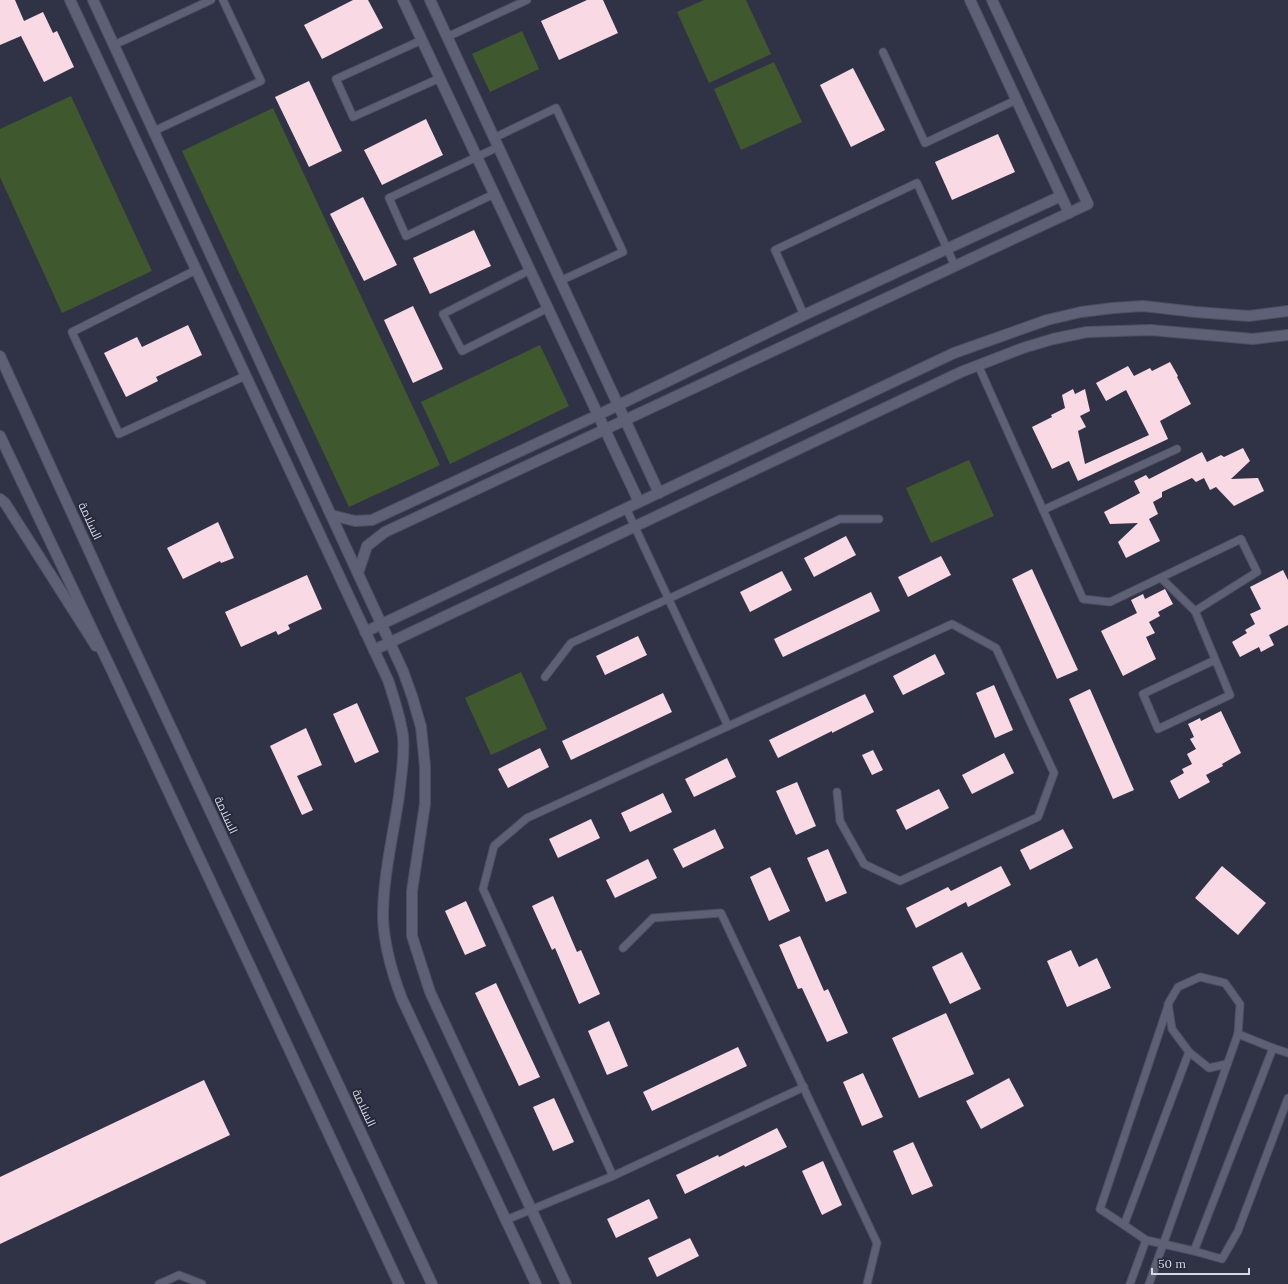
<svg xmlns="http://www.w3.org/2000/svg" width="1288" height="1284" viewBox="0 0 1288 1284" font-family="Lora,Cairo,serif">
	<rect width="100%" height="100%" fill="#303346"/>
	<!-- green -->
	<g fill="#40582d">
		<path d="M704 0H746L771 54 709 83 677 12Z"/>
		<path d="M522 31 539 69 490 92 472 54Z"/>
		<path d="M774 62 802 122 741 150 714 89Z"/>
		<path d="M71 96 152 271 62 313 0 177V129Z"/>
		<path d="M273 108 440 465 349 507 182 151Z"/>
		<path d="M540 345 569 406 450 464 421 402Z"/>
		<path d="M969 460 994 516 931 543 906 488Z"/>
		<path d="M521 672 547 729 491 755 465 698Z"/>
	</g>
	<!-- building -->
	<g fill="#f9d9e4">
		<path d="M0 0H15L24 21 43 12 53 33 57 31 74 67 44 82 21 36 0 45Z"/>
		<path d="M353 0H368L383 28 322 59 304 25Z"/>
		<path d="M587 0H603L618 33 559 60 541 21Z"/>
		<path d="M853 68 885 130 851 147 820 85Z"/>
		<path d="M309 81 342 151 309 167 275 97Z"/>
		<path d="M426 119 443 155 382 185 364 150Z"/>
		<path d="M998 134 1015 172 952 200 935 162Z"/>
		<path d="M363 197 397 265 364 281 330 214Z"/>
		<path d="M474 230 491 266 430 294 413 258Z"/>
		<path d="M413 306 443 369 413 383 384 320Z"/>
		<path d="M188 325 202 355 156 377 158 381 126 397 104 353 137 337 142 347Z"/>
		<path d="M1170 362 1178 376 1177 377 1191 404 1160 421 1168 439 1078 481 1069 461 1052 469 1032 427 1052 417 1051 415 1065 408 1062 395 1073 389 1075 394 1085 389 1090 411 1080 416 1086 427 1078 431 1085 464 1149 435 1126 390 1106 401 1096 383 1128 366 1134 376 1150 368 1152 371Z"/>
		<path d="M1243 448 1250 461 1231 479 1258 478 1264 491 1234 506 1216 487 1210 490 1204 478 1196 482 1192 478 1162 492V497L1153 502 1158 514 1149 519 1160 541 1126 558 1118 542 1138 523 1110 524 1104 512 1140 493 1134 481 1146 475 1149 479 1202 452 1207 462 1221 455 1224 457Z"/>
		<path d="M218 522 234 558 221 563 220 561 183 579 167 548Z"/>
		<path d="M846 536 856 555 814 577 804 558Z"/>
		<path d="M941 556 951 575 908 597 898 577Z"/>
		<path d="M1032 569 1078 670 1057 679 1012 579Z"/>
		<path d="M1283 570 1288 580V625L1269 635 1274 645 1261 652 1259 647 1240 657 1232 642 1247 633 1245 630 1255 624 1250 614 1261 609 1250 587Z"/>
		<path d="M782 571 792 590 750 612 740 592Z"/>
		<path d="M307 575 322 609 288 625 290 629 278 635 276 631 241 647 225 612Z"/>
		<path d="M1165 589 1173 604 1158 612 1160 616 1149 622 1155 633 1146 637 1156 659 1123 676 1101 631 1137 613 1131 600 1143 594 1145 599Z"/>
		<path d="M871 592 880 611 783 657 774 639Z"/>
		<path d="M638 636 647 655 605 675 596 656Z"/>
		<path d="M935 654 945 674 903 695 893 676Z"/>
		<path d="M994 685 1013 730 995 738 976 693Z"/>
		<path d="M1090 689 1134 790 1113 799 1069 699Z"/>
		<path d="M663 693 672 712 571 760 562 741Z"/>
		<path d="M865 694 874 712 832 733V731L778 758 769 740Z"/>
		<path d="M357 703 379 752 355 763 333 714Z"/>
		<path d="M1221 711 1241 753 1222 764 1223 766 1206 775 1210 782 1179 799 1170 781 1184 773 1182 769 1192 764 1187 754 1196 749 1190 739 1194 737 1188 724 1200 718 1201 721Z"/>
		<path d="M306 728 322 765 297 776 313 810 302 815 270 746Z"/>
		<path d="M540 748 549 767 508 788 498 769Z"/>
		<path d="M873 750 883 770 872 775 862 755Z"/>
		<path d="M1004 753 1014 773 972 794 962 775Z"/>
		<path d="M727 758 736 777 694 797 685 779Z"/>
		<path d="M797 782 816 826 796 835 776 791Z"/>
		<path d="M939 789 949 808 906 830 896 810Z"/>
		<path d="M663 793 672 812 630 832 621 813Z"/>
		<path d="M591 819 600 838 558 858 549 839Z"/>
		<path d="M715 829 724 848 683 868 673 849Z"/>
		<path d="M1063 829 1073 848 1030 870 1020 850Z"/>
		<path d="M828 849 847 893 826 902 807 858Z"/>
		<path d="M648 859 657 878 615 898 606 880Z"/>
		<path d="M1001 866 1011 885 968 907 966 902 916 928 906 908 948 887 951 891Z"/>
		<path d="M1222 866 1266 903 1238 935 1195 898Z"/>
		<path d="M770 867 790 911 769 921 750 877Z"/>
		<path d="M553 896 577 952 581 950 600 994 579 1004 555 948 552 950 532 906Z"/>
		<path d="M466 901 486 946 465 955 445 911Z"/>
		<path d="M800 936 824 991 828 989 848 1033 827 1042 802 988 798 989 779 945Z"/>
		<path d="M1071 950 1079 967 1097 958 1111 988 1067 1007 1047 961Z"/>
		<path d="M962 952 981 989 950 1004 932 967Z"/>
		<path d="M496 983 540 1077 519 1086 475 993Z"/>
		<path d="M946 1013 974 1074 919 1098 892 1038Z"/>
		<path d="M609 1021 628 1066 607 1075 588 1031Z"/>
		<path d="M738 1047 747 1066 652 1111 643 1092Z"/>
		<path d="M863 1073 883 1117 862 1126 843 1082Z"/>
		<path d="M1009 1078 1024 1106 981 1129 966 1101Z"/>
		<path d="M204 1080 230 1135 0 1244V1177Z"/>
		<path d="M554 1098 574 1142 553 1151 533 1107Z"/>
		<path d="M777 1128 787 1147 745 1167 744 1165 685 1194 676 1175 718 1155 719 1157Z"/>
		<path d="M913 1142 933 1186 912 1195 893 1151Z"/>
		<path d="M823 1161 842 1205 822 1215 802 1171Z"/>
		<path d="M649 1199 658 1218 616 1238 607 1219Z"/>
		<path d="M690 1238 699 1256 657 1277 648 1258Z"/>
	</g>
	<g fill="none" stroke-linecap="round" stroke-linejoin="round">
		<!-- service casing -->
		<g stroke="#4d4f60" stroke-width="9">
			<g id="service">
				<path d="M447 37 527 0"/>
				<path d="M422 40 336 79 353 117 440 78"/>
				<path d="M114 45 211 0"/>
				<path d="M883 52 925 143 1016 100"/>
				<path d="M154 131 261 81 223 0"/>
				<path d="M494 138 556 108 623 252 560 281"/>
				<path d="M494 194 406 236 389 198 498 147"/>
				<path d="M196 270 72 332 119 434 245 376"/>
				<path d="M530 270 443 314 462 351 548 308"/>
				<path d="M804 315 775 250 917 183 955 266"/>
				<path d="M978 365 1083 599 1110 602 1241 539 1257 572 1195 611 1230 695 1158 729 1143 694 1215 660"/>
				<path d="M626 508 728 726"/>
				<path d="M1043 510 1177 449"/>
				<path d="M1161 578 1195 611"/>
				<path d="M545 677 571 643 668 599 840 519H879"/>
				<path d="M623 948 653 918 721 913 877 1243 867 1284"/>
				<path d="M1273 1048 1288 1053"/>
				<path d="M1189 1052 1209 1068 1227 1064"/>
				<path d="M613 1176 483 889 494 846 527 818 952 624 996 648 1054 773 1038 817 900 881 864 864 840 821 837 792"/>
				<path d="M506 1220 613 1176 804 1087"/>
				<path d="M1124 1225 1100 1209 1168 1006"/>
				<path d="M1146 1240 1194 1251 1273 1048 1238 1034"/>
				<path d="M1194 1251 1222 1259 1238 1231 1288 1098"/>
				<path d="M159 1284 179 1275 202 1284"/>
				<path d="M1130 1284 1146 1240 1124 1225 1189 1052 1172 1029 1168 1004 1178 987 1200 977 1225 983 1240 1004 1238 1034 1149 1284"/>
			</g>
		</g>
		<!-- minor casing -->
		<g stroke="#4d4f60" stroke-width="12">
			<g id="minor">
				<path d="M403 0 639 502"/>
				<path d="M430 0 659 493"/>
				<path d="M970 0 1069 213"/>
				<path d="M0 499 5 503 96 646"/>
				<path d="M331 515 355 521 372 520 598 415 804 315 1061 196"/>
				<path d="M358 573 367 546 385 532 1088 204 992 0"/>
				<path d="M365 632 954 353 1047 320 1081 312 1113 308 1143 306 1196 312 1249 316 1288 311"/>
				<path d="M374 650 961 372 1023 348 1053 339 1087 332 1151 330 1253 339 1288 335"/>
			</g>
		</g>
		<!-- tertiary casing -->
		<g stroke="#4d4f60" stroke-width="12">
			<g id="tertiary">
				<path d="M70 0 388 680C394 698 400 716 403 736 405 756 401 776 399 796 393 836 383 877 383 917 384 946 392 973 402 999L536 1284"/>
				<path d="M93 0 403 671 412 696 421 727 425 766V804L412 891V936L430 992 566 1284"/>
				<path d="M0 356 122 623 432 1284"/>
				<path d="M0 436 112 671 399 1284"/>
			</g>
		</g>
		<!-- service -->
		<use href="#service" stroke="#5e6176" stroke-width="7"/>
		<!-- minor -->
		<use href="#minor" stroke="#5e6176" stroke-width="10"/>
		<!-- tertiary -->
		<use href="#tertiary" stroke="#5e6176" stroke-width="10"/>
	</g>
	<g text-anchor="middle" stroke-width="4" stroke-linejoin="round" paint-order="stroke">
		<!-- street labels -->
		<g font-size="12" fill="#d6d8e4" stroke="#27293b">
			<text transform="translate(90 521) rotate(65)" y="4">السلامة</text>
			<text transform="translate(226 815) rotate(65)" y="4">السلامة</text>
			<text transform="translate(364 1108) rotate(65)" y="4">السلامة</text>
		</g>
	</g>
	<!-- scale -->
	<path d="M1152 1268v6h97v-6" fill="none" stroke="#d6d8e4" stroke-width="2"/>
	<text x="1158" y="1268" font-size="12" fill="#d6d8e4" stroke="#27293b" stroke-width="3" paint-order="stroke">50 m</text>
</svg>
